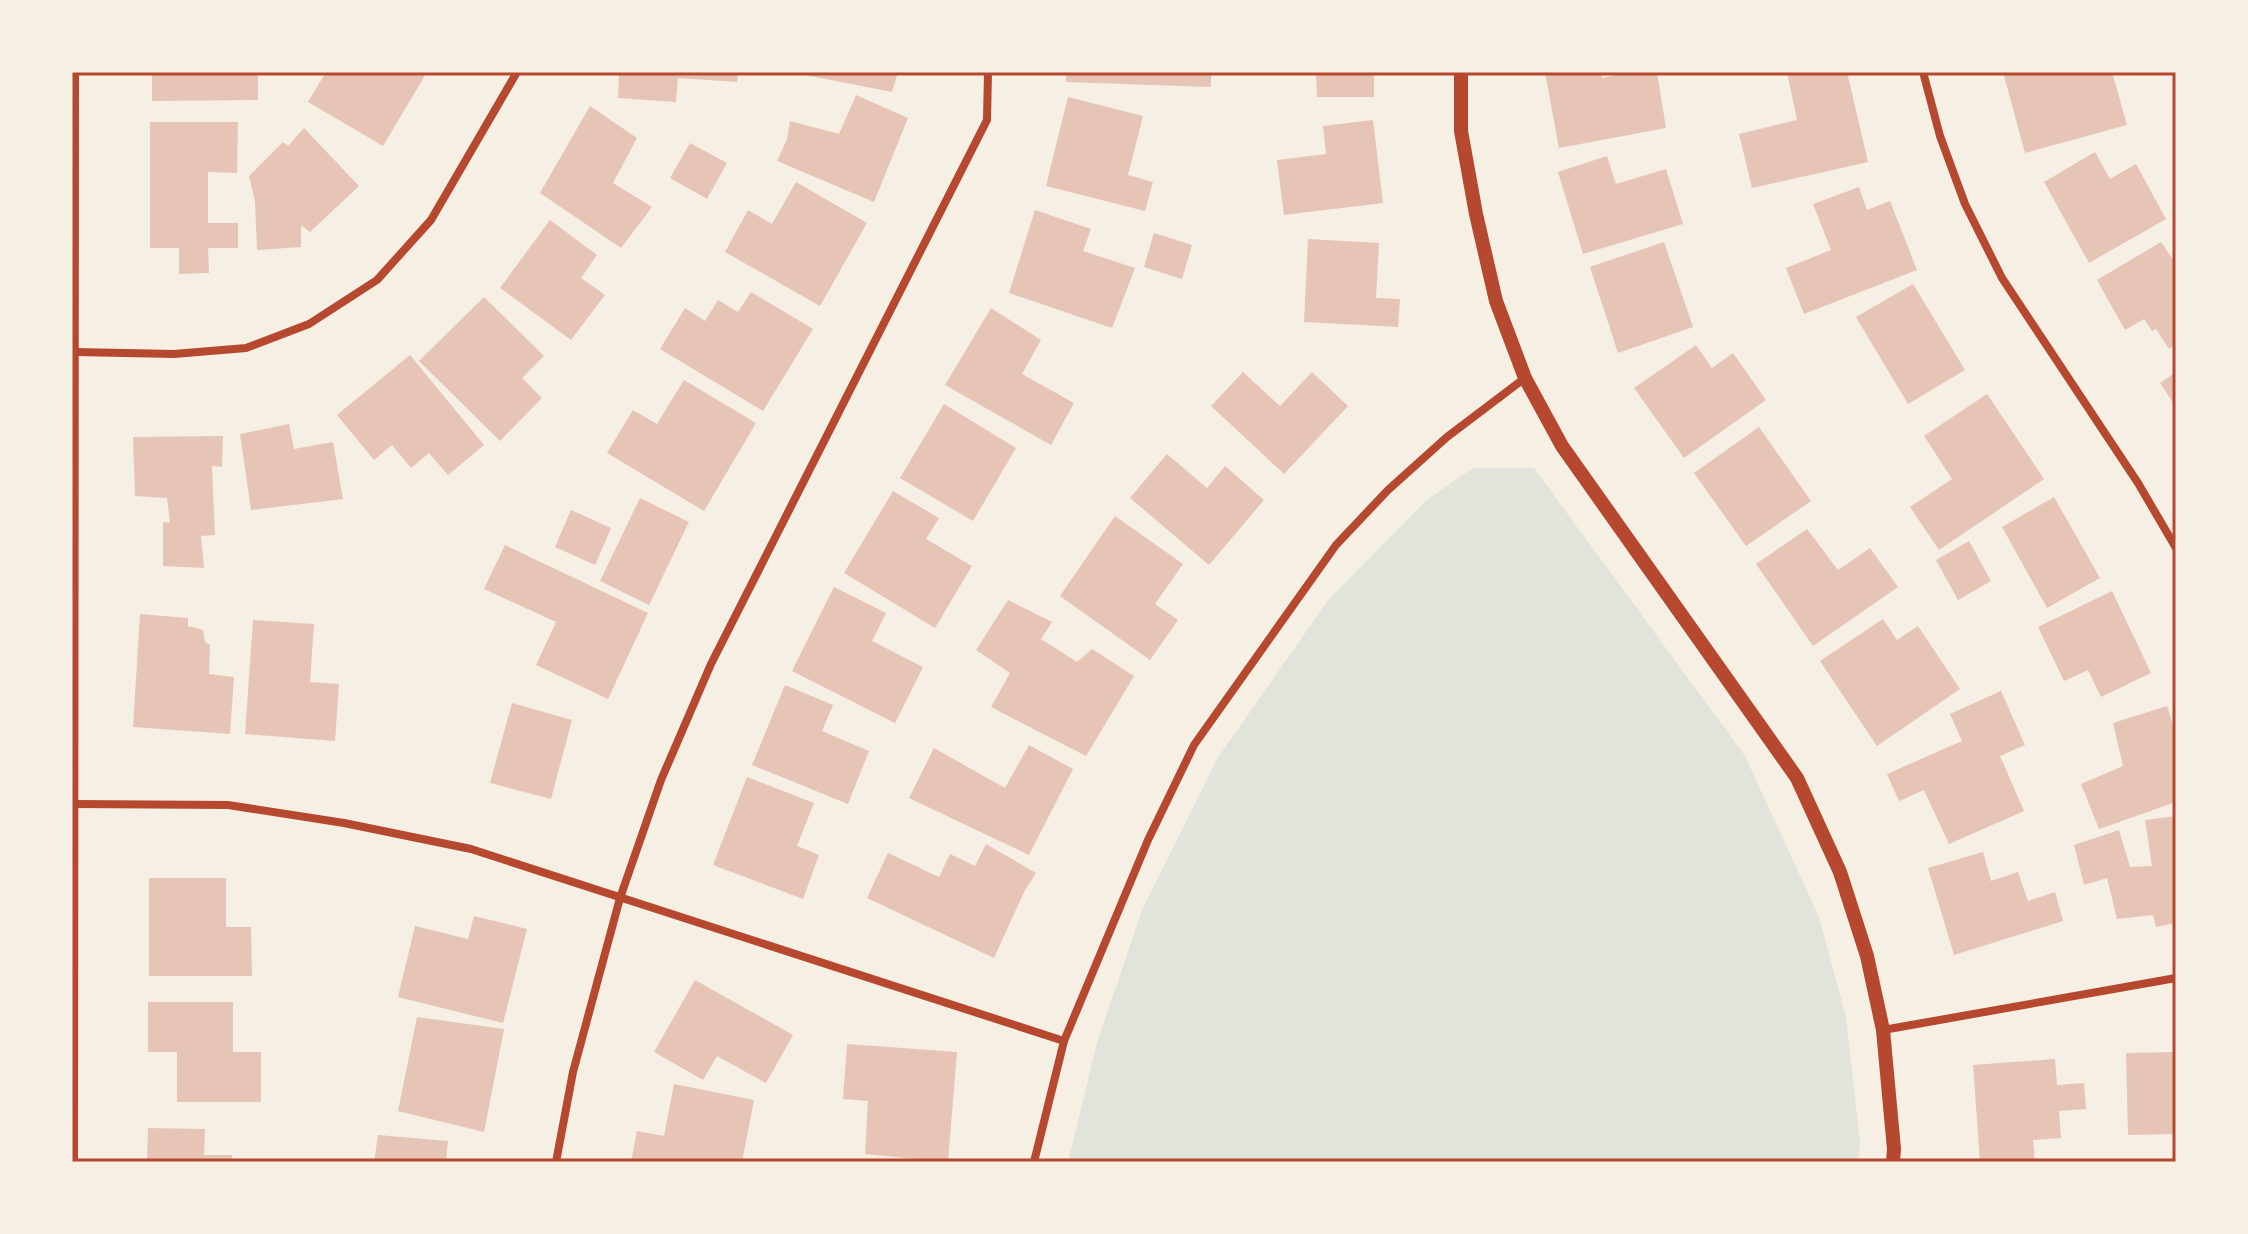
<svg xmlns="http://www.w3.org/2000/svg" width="2248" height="1234" viewBox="0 0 2248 1234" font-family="Rubik,sans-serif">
	<rect width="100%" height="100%" fill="#f6efe4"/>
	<!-- green -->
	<path fill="#e2e4dc" d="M1473 468H1534L1745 756 1819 917 1846 1017 1860 1142 1858 1162H1068L1097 1043 1142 910 1217 759 1329 599 1428 499Z"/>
	<!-- building -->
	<g fill="#e6c5b7">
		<path d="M152 72H258V100L152 101Z"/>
		<path d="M326 72H353L358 75 359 72H427L383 146 308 102Z"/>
		<path d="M619 72H738L737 82 678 78 676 102 618 98Z"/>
		<path d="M790 72H898L892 92Z"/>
		<path d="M1066 72H1211V87L1066 82Z"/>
		<path d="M1316 72H1374V97H1317Z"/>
		<path d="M1545 72H1601L1602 78 1633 72H1657L1666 128 1559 148Z"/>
		<path d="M1787 72H1847L1868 162 1752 188 1739 134 1797 120Z"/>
		<path d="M2003 72H2112L2127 125 2025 153Z"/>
		<path d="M856 95 908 118 874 202 777 161 787 139 790 121 839 134Z"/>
		<path d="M1068 97 1143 116 1128 175 1153 182 1145 211 1046 186Z"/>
		<path d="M590 106 637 138 613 183 652 207 621 248 540 193Z"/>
		<path d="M1373 120 1383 203 1284 215 1277 160 1326 154 1323 126Z"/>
		<path d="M150 122H238L237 173 208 172V223H238V248H208L209 273 179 274V248H150Z"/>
		<path d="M304 128 359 186 310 232 301 225V247L257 250 255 202 249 176 283 142 288 146Z"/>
		<path d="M690 143 727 163 707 199 670 178Z"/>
		<path d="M2095 152 2110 179 2136 164 2166 219 2089 263 2044 182Z"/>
		<path d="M1607 156 1616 184 1666 169 1683 224 1583 254 1558 172Z"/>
		<path d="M796 182 867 223 820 306 725 252 748 210 772 224Z"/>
		<path d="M1859 187 1867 210 1890 201 1917 270 1804 314 1786 268 1831 250 1813 204Z"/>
		<path d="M1035 210 1091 229 1083 251 1135 268 1112 328 1009 293Z"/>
		<path d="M550 220 597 255 581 278 605 295 571 340 500 288Z"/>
		<path d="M1154 233 1192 245 1182 279 1144 267Z"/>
		<path d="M1308 239 1379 243 1376 298 1400 299 1398 327 1304 322Z"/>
		<path d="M1664 242 1693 327 1618 353 1590 267Z"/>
		<path d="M2161 242 2174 261 2176 260V344L2169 349 2156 329 2152 331 2144 319 2125 330 2097 280Z"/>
		<path d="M1913 284 1965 370 1908 404 1856 317Z"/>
		<path d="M751 292 813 329 763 411 660 349 685 308 705 321 718 300 738 312Z"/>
		<path d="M484 297 544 356 522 378 542 398 500 441 419 361Z"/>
		<path d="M991 308 1041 340 1022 374 1074 403 1051 445 945 385Z"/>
		<path d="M1696 345 1712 368 1733 353 1766 400 1684 458 1634 388Z"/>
		<path d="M410 355 484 445 448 475 429 453 411 468 392 445 374 460 337 415Z"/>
		<path d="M1243 372 1280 406 1312 372 1348 406 1284 474 1211 406Z"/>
		<path d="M2176 372V407L2160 383Z"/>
		<path d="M684 380 756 423 704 511 607 453 633 410 657 424Z"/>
		<path d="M1987 394 2044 479 1939 550 1910 507 1952 479 1924 436Z"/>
		<path d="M944 404 1016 448 973 521 900 478Z"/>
		<path d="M289 424 294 449 333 442 343 499 251 510 240 434Z"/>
		<path d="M1759 427 1811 501 1746 546 1694 473Z"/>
		<path d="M223 436 222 467 212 466 215 535 201 536 204 568 163 566V522L170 523 167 498 135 496 133 437Z"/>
		<path d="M1167 454 1207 488 1225 466 1264 500 1209 565 1130 498Z"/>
		<path d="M893 491 939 518 926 539 972 566 935 628 844 573Z"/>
		<path d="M2054 497 2100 578 2047 608 2002 527Z"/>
		<path d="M640 498 689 522 649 605 600 581Z"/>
		<path d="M571 510 611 528 595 565 555 547Z"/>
		<path d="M1115 516 1183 564 1155 604 1178 620 1150 660 1060 596Z"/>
		<path d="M1807 529 1838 570 1870 548 1898 587 1813 646 1756 564Z"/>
		<path d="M1969 541 1991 581 1958 600 1936 560Z"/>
		<path d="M505 545 648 613 608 699 536 665 556 622 484 589Z"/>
		<path d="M834 587 886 613 872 641 923 667 895 723 792 671Z"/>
		<path d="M2112 591 2151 673 2101 697 2088 670 2064 681 2038 627Z"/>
		<path d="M1008 600 1052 622 1041 639 1077 662 1092 649 1134 676 1086 756 991 707 1010 673 976 650Z"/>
		<path d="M140 614 188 618V626L203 630 205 642 210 645 209 674 234 677 230 734 133 727Z"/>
		<path d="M1883 619 1897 640 1918 626 1960 689 1877 746 1820 661Z"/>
		<path d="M253 620 314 624 310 682 339 684 335 741 245 734Z"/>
		<path d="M785 685 833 705 822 731 869 751 848 804 752 765Z"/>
		<path d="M2001 691 2025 745 2000 756 2024 811 1949 844 1924 790 1899 801 1887 774 1962 741 1950 714Z"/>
		<path d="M512 703 572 720 551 799 490 783Z"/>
		<path d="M2167 706 2176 734V802L2099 829 2081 784 2123 766 2113 723Z"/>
		<path d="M1029 745 1073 769 1029 855 909 798 934 748 1005 788Z"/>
		<path d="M747 777 814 803 797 846 819 855 803 899 713 865Z"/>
		<path d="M2176 816V923L2156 927 2153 915 2117 919 2107 878 2084 885 2074 845 2119 830 2130 867 2152 866 2145 820Z"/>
		<path d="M986 844 1036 873 1025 890 994 958 867 898 888 853 939 877 950 854 975 866Z"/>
		<path d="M1983 852 1991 881 2018 872 2028 901 2055 892 2063 921 1954 955 1928 868Z"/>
		<path d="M149 878H226V927H251L252 976H149Z"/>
		<path d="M474 916 527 929 503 1023 398 997 415 926 468 939Z"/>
		<path d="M695 980 793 1035 766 1083 717 1056 703 1080 654 1052Z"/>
		<path d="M148 1002H233V1052H261V1102H177V1052H148Z"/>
		<path d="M417 1017 504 1029 484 1132 398 1111Z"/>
		<path d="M847 1044 957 1052 948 1162 865 1154 868 1101 843 1099Z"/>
		<path d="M2176 1052V1134L2128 1135 2126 1053Z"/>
		<path d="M2055 1059 2057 1085 2084 1083 2086 1109 2059 1111 2061 1138 2033 1140 2035 1162H1980L1973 1065Z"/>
		<path d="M674 1084 754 1100 742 1162H631L637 1131 664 1136Z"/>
		<path d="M148 1128 205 1129 204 1155H232V1162H147Z"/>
		<path d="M378 1135 448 1141 446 1162H374Z"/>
	</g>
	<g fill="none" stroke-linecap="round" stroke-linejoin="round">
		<!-- minor -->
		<g stroke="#b5482f" stroke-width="8">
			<path d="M1923 72 1940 136 1965 204 2002 278 2138 483 2176 548"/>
			<path d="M75 352 174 354 246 348 309 324 377 280 431 220 517 72"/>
			<path d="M74 804 228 805 344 823 471 849 1064 1041"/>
			<path d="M1883 1030 2176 978"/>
			<path d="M74 1162 75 72"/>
			<path d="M556 1162 573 1072 620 898 661 780 711 664 987 120 988 72"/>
			<path d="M1034 1162 1064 1041 1148 840 1194 745 1336 545 1388 490 1447 437 1525 378"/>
		</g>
		<!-- tertiary -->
		<path stroke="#b5482f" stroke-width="14" d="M1461 72V131L1476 214 1496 301 1525 378 1562 446 1797 778 1840 872 1867 956 1883 1030 1894 1149 1893 1162"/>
	</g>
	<!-- border -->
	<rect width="2248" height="1234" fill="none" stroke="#f6efe4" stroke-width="148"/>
	<rect x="74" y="74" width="2100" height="1086" fill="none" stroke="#b5482f" stroke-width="3"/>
</svg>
